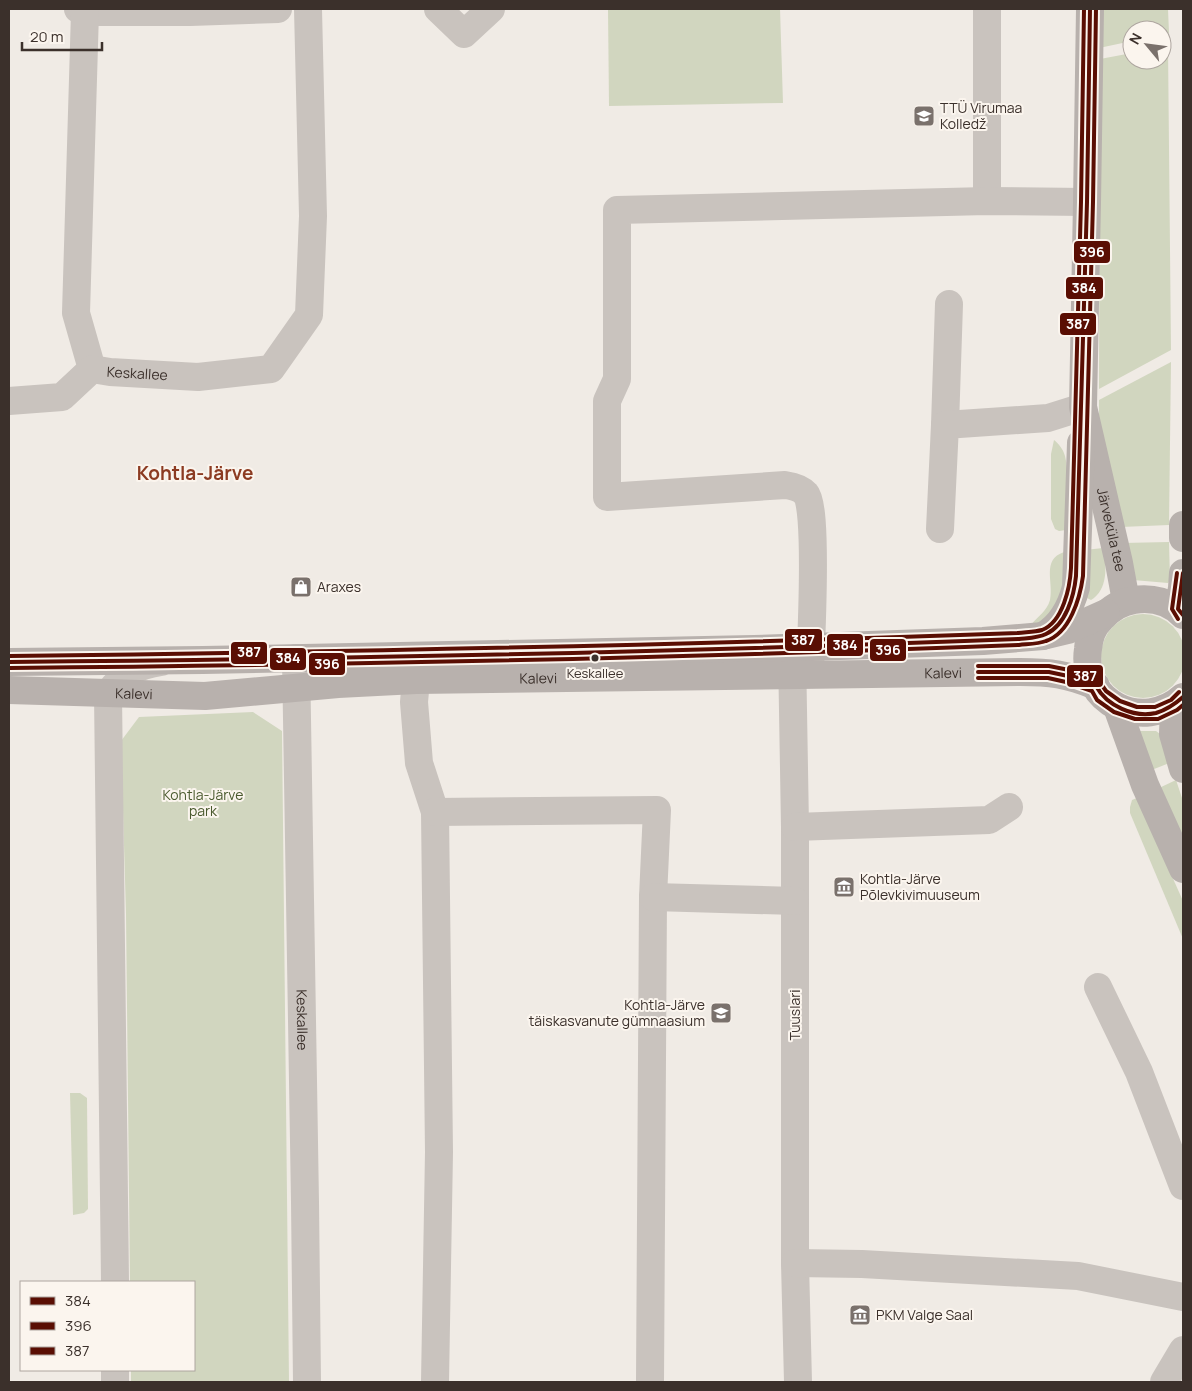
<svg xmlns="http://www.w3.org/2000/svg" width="1192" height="1391" viewBox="0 0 1192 1391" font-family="Manrope,sans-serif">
	<rect width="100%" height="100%" fill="#f0ebe5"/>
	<!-- green -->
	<g fill="#d1d6bf">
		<path d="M608 9H780L783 103 609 106Z"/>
		<path d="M1101 9H1168L1169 33 1162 35V30H1132V41L1099 48Z"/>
		<path d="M1168 46 1171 350 1099 389 1100 59 1132 53V60H1162V47Z"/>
		<path d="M1171 362 1169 525 1121 527 1099 418V400Z"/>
		<path d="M1054 440C1059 444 1063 449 1065 456 1070 476 1066 509 1066 530L1059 531 1055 529 1051 519V454Z"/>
		<path d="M1169 542 1170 580 1168 583 1133 580 1122 543Z"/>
		<path d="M1103 548C1107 565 1108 590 1091 600L1087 598 1085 550Z"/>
		<path d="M1064 552 1065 590 1048 620 1031 625C1037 617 1047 611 1050 600 1054 582 1041 560 1064 552Z"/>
		<circle cx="1143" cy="656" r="42"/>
		<path d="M253 712 282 731 289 1382H131V1370H194V1282H130L126 914 121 741 139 717Z"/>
		<path d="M1137 731H1156L1160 734 1172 762 1149 771Z"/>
		<path d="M1176 780 1183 801 1182 833 1177 832 1157 789Z"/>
		<path d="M1137 798 1183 901V939L1130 813V807L1132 800Z"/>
		<path d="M70 1093H80L87 1098 88 1209 84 1213 73 1215Z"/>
	</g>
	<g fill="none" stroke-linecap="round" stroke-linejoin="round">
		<!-- minor -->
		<g stroke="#c9c3be" stroke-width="28">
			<path d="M78 9 85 12H190L278 9"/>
			<path d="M438 9 464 34 491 9"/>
			<path id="s1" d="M85 12 76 313 92 369 110 372 198 377 271 369 309 315 313 216 308 9"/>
			<path d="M987 201V9"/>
			<path d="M9 401 62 397 92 369"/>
			<path d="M945 425 949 304"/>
			<path d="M940 529 945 425 1048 418 1083 407"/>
			<path d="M792 652 795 827V1263L798 1382"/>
			<path id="s2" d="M296 658 305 1202 307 1382"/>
			<path d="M810 670C811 645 818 507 806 494 801 488 792 486 785 485L607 497V401L617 379V210L987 201 1087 202"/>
			<path d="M416 680 414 702 419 763 435 812 439 1152 435 1382"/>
			<path d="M435 812 657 810 653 897 650 1382"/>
			<path d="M795 827 989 820 1009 807"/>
			<path d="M653 897 795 901"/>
			<path d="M1098 987 1139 1072 1183 1186"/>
			<path d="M795 1263 862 1264 1078 1276 1183 1297"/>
			<path d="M115 1282 108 694C123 673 136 666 161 662"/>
			<path d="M115 1370V1382"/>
			<path d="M1164 1382 1183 1350"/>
		</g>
		<!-- major -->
		<g stroke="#b8b1ad" stroke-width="28">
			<path id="s3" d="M1090 9 1087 202 1083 407 1119 563 1126 601"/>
			<path d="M1183 525V538"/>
			<path d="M1178 609 1182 588 1183 573"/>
			<path d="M1183 615C1170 602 1152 597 1134 600 1121 602 1111 608 1102 618 1093 626 1089 637 1088 649 1080 703 1143 733 1183 697"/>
			<path d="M1043 636C1062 625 1071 607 1076 587L1081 443"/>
			<path d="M9 662 203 660 754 649 983 641 1043 636 1068 630 1106 613"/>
			<path id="s4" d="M9 690 205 696 338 684 416 680 1020 672C1050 672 1067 674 1096 686"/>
			<path d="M1174 705 1173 734 1183 769"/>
			<path d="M1117 707 1145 785 1183 869"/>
		</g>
		<!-- bus-1 casing -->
		<g stroke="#fbf5ee" stroke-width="8">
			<g id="bus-1">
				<path d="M1183 573 1178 609 1183 615"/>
				<path d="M9 662C346 659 682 652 1019 639 1028 638 1038 638 1046 634 1066 625 1074 596 1076 576L1087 202 1090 9"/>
				<path d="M978 672H1049L1068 676 1096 686C1107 706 1134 718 1156 713 1166 710 1175 704 1183 697"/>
			</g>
		</g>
		<!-- bus-2 casing -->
		<g stroke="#fbf5ee" stroke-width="8">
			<g id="bus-2">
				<path d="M1177 573 1172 609 1178 619"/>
				<path d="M9 668C346 665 683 658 1019 645 1028 644 1038 644 1046 641 1070 633 1080 598 1083 576L1093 202 1096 9"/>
				<path d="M978 678H1048L1066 682 1092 691 1097 700 1114 712 1135 719H1158L1177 710 1183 705"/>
			</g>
		</g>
		<!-- bus-3 casing -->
		<g stroke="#fbf5ee" stroke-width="8">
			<g id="bus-3">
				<path d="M9 656C346 652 682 645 1018 633 1026 632 1035 632 1042 630 1063 622 1070 587 1071 568L1081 202 1084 9"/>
				<path d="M978 666H1049L1069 670 1099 681 1106 691 1120 701 1137 707H1155L1171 700 1179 692"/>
			</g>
		</g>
		<!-- bus-1 -->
		<use href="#bus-1" stroke="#5a0e03" stroke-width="4"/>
		<!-- bus-2 -->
		<use href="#bus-2" stroke="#5a0e03" stroke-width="4"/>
		<!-- bus-3 -->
		<use href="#bus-3" stroke="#5a0e03" stroke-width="4"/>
	</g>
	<!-- icons -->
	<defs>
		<g id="university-square" transform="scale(1.125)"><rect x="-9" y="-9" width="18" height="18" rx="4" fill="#7a716c" stroke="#fbf5ee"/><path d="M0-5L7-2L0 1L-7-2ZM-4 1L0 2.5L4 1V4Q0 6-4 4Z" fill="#fff"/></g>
		<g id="shop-square" transform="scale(1.125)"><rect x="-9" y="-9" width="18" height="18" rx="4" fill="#7a716c" stroke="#fbf5ee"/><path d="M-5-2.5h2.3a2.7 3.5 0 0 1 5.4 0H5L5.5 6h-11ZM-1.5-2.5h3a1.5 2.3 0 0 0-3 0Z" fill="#fff"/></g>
		<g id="museum-square" transform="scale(1.125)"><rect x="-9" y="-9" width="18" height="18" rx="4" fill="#7a716c" stroke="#fbf5ee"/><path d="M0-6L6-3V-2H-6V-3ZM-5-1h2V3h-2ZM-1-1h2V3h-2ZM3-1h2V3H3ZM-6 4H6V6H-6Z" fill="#fff"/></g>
		<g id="school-square" transform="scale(1.125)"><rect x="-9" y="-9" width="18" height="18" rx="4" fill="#7a716c" stroke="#fbf5ee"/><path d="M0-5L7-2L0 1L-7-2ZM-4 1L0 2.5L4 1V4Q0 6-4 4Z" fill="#fff"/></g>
	</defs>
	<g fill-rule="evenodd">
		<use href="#university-square" x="924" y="116"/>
		<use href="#shop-square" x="301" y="587"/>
		<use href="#museum-square" x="844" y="887"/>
		<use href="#school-square" x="721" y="1013"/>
		<use href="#museum-square" x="860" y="1315"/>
	</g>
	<!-- markers -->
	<circle fill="#3b302b" stroke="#fbf5ee" stroke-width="2" cx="595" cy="658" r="4.5"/>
	<g text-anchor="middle" stroke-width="4" stroke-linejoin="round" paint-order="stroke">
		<!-- bus labels -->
		<g font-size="13" fill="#3b302b" stroke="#fbf5ee">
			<text x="595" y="678">Keskallee</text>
		</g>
		<!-- poi labels -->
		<g font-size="14" fill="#3b302b" stroke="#fbf5ee" text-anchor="start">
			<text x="940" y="113">TTÜ Virumaa<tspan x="940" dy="16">Kolledž</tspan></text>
			<text x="317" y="592">Araxes</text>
			<text x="860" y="884">Kohtla-Järve<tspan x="860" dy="16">Põlevkivimuuseum</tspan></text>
			<text x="705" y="1010" text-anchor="end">Kohtla-Järve<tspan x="705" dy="16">täiskasvanute gümnaasium</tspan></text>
			<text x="876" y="1320">PKM Valge Saal</text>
		</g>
		<!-- street labels -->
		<g font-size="14" fill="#3b302b" stroke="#fbf5ee">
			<text dy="5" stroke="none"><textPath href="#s1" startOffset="405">Keskallee</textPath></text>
			<text dy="5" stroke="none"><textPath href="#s3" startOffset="524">Järveküla tee</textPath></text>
			<text dy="5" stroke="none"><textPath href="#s4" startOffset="935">Kalevi</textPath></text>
			<text dy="5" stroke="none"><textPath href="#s4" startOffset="530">Kalevi</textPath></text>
			<text dy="5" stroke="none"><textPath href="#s4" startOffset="125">Kalevi</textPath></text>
			<text transform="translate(795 1015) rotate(-90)" y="5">Tuuslari</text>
			<text dy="5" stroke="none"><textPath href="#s2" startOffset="362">Keskallee</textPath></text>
		</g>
		<!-- park labels -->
		<g font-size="14" fill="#4a5a2e" stroke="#fbf5ee">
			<text x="203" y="800">Kohtla-Järve<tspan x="203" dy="16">park</tspan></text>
		</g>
		<!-- district labels -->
		<g font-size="19" font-weight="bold" fill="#8c3b22" stroke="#fbf5ee">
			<text x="195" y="480">Kohtla-Järve</text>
		</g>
	</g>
	<g stroke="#fbf5ee" stroke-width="2">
		<rect x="1073" y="240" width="38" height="24" rx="5" fill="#5a0e03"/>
		<rect x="1065" y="276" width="39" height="24" rx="5" fill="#5a0e03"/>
		<rect x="1059" y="312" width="38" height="24" rx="5" fill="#5a0e03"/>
		<rect x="784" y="628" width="39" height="24" rx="5" fill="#5a0e03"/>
		<rect x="826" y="633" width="38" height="24" rx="5" fill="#5a0e03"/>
		<rect x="869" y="638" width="38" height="24" rx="5" fill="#5a0e03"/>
		<rect x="230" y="641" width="38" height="24" rx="5" fill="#5a0e03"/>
		<rect x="269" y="647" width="38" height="24" rx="5" fill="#5a0e03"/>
		<rect x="308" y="652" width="38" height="24" rx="5" fill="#5a0e03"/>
		<rect x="1066" y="664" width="38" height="24" rx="5" fill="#5a0e03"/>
	</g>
	<g font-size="14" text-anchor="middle" font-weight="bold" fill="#fff">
		<text x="1092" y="257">396</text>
		<text x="1084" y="293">384</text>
		<text x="1078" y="329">387</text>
		<text x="803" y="645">387</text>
		<text x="845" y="650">384</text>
		<text x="888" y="655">396</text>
		<text x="249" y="657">387</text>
		<text x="288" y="663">384</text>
		<text x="327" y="669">396</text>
		<text x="1085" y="681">387</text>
	</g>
	<!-- border -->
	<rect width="1192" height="1391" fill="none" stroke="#3b302b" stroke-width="20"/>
	<!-- legend -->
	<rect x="20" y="1281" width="175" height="90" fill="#fbf5ee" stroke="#aea6a0"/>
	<rect x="30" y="1297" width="25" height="8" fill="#5a0e03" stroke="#aea6a0"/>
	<text x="65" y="1306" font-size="15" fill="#3b302b">384</text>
	<rect x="30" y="1322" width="25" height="8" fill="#5a0e03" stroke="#aea6a0"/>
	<text x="65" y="1331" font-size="15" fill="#3b302b">396</text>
	<rect x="30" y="1347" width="25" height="8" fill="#5a0e03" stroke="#aea6a0"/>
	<text x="65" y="1356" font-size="15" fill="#3b302b">387</text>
	<!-- north arrow -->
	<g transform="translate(1147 45) rotate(299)"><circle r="24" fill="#fbf5ee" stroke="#aea6a0"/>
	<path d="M0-4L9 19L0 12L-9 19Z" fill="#7a716c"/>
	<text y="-8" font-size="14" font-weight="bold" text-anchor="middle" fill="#3b302b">N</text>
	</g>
	<!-- scale -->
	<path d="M22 42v8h80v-8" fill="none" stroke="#3b302b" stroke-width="2.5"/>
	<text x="30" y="42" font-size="15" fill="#3b302b" stroke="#fbf5ee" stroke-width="4" paint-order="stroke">20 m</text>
</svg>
